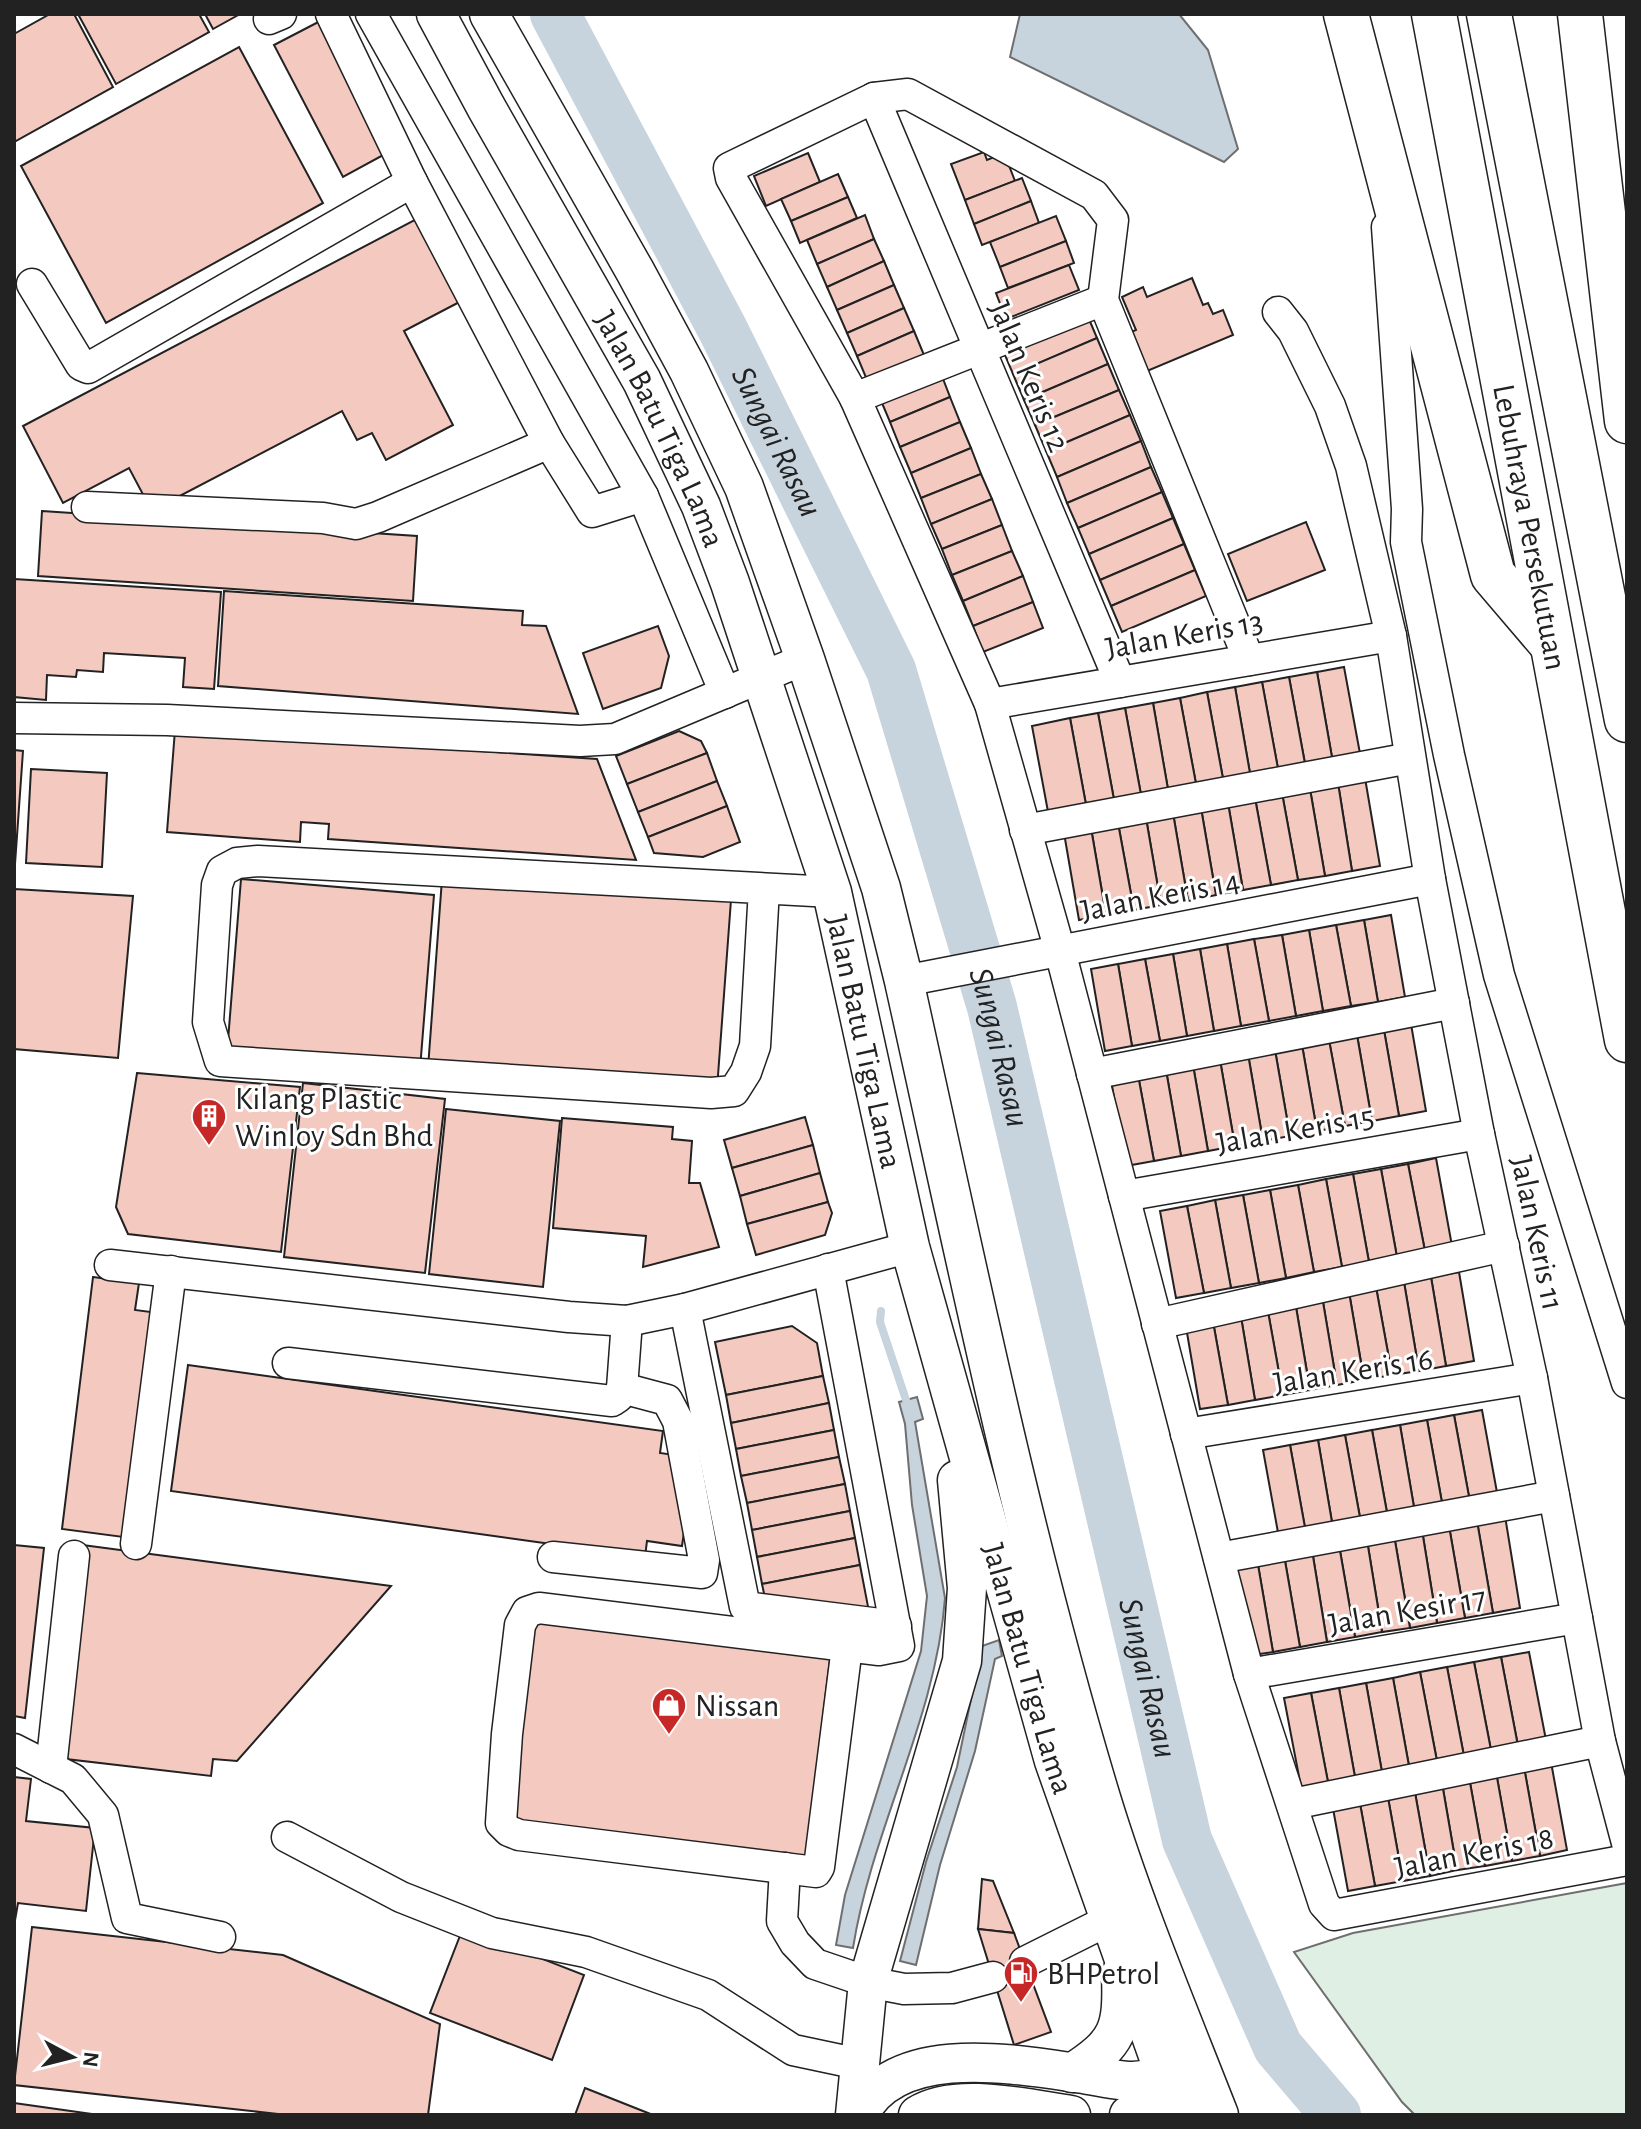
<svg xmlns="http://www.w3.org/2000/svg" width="1641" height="2129" viewBox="0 0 1641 2129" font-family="'Alegreya Sans',sans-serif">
	<rect width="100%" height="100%" fill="#fff"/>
	<!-- green -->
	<path fill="#e0efe3" stroke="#6f6f6f" stroke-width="2" d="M1627 1883V2115H1415L1402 2102 1294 1952 1353 1933Z"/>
	<!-- water -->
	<g fill="#c7d3dd" stroke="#6f6f6f" stroke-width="2">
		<path d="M1020 14H1179L1208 50 1238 149 1224 162 1010 57Z"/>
		<path d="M917 1397 923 1419 915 1422 945 1598C936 1719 872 1828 853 1948L836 1945 845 1895 921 1651 927 1596 912 1505 905 1424 899 1402Z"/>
		<path d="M999 1640 1002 1656 995 1659 975 1751 940 1865 916 1965 900 1961 926 1862 957 1767 982 1646Z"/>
	</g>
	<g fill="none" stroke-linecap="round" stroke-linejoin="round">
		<!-- stream -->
		<path stroke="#c7d3dd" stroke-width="8" d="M881 1311 880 1322 906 1400"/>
		<!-- river -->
		<path stroke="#c7d3dd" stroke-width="50" id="s1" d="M555 14 723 330 891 670 992 1007 1187 1840 1278 2047 1336 2115"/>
	</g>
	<!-- building -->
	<g fill="#f3c9c0" stroke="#222" stroke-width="2">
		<path d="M50 14H74L113 87 14 142V34Z"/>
		<path d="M78 14H199L209 32 116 84Z"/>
		<path d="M205 14H240L213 29Z"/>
		<path d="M328 17 387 153 343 177 274 45Z"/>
		<path d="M239 47 323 203 106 323 21 166Z"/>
		<path d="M984 152 987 160 1004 153 1015 181 965 200 951 164Z"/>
		<path d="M808 153 820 182 766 206 754 176Z"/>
		<path d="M838 174 848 197 791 221 781 199Z"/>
		<path d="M1022 178 1031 201 974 224 965 200Z"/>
		<path d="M848 197 857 218 800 243 791 221Z"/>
		<path d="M1031 201 1039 223 982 245 974 224Z"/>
		<path d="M426 214 469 297 404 331 453 425 386 460 372 433 357 440 342 411 174 499 147 502 129 468 63 503 23 426Z"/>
		<path d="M865 215 874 239 817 264 807 240Z"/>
		<path d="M1056 216 1066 241 1000 267 990 242Z"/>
		<path d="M874 239 884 261 827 287 817 264Z"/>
		<path d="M1066 241 1074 263 1008 288 1000 267Z"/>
		<path d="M884 261 894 285 837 310 827 287Z"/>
		<path d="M1069 265 1079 290 1006 319 996 293Z"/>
		<path d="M1192 278 1203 305 1208 303 1213 314 1223 310 1233 335 1140 374 1124 335 1136 330 1122 297 1143 287 1147 297Z"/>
		<path d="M894 285 904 308 847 333 837 310Z"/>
		<path d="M904 308 914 331 857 356 847 333Z"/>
		<path d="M1086 312 1097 338 1013 374 1002 348Z"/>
		<path d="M914 331 924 355 867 380 857 356Z"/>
		<path d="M1097 338 1108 364 1024 400 1013 374Z"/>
		<path d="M1108 364 1119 390 1035 425 1024 400Z"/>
		<path d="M940 371 950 397 890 422 879 396Z"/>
		<path d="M1119 390 1130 415 1046 451 1035 425Z"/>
		<path d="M950 397 960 422 900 447 890 422Z"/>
		<path d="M1130 415 1141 441 1057 477 1046 451Z"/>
		<path d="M960 422 971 448 911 473 900 447Z"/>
		<path d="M1141 441 1151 467 1067 503 1057 477Z"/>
		<path d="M971 448 981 474 921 498 911 473Z"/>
		<path d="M1151 467 1162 492 1078 528 1067 503Z"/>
		<path d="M981 474 992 499 931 524 921 498Z"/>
		<path d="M1162 492 1173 518 1089 554 1078 528Z"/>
		<path d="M992 499 1002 525 942 549 931 524Z"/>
		<path d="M42 511 417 536 413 601 38 576Z"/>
		<path d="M1173 518 1184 544 1100 580 1089 554Z"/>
		<path d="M1306 522 1325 570 1247 601 1228 554Z"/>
		<path d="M1002 525 1012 551 952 575 942 549Z"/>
		<path d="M1184 544 1195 570 1111 606 1100 580Z"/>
		<path d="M1012 551 1023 576 963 601 952 575Z"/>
		<path d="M1195 570 1206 596 1122 632 1111 606Z"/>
		<path d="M1023 576 1033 602 973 626 963 601Z"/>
		<path d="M14 579 221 592 214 689 183 687 185 658 104 653 103 672 77 670 76 677 47 675 46 700 14 697Z"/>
		<path d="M224 591 523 611 522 625 546 626 578 714 218 686Z"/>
		<path d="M1033 602 1043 628 983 652 973 626Z"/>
		<path d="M658 626 669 656 661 688 603 709 583 653Z"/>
		<path d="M1344 667 1361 759 1333 763 1317 672Z"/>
		<path d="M1317 672 1333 763 1306 769 1289 677Z"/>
		<path d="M1289 677 1306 769 1279 774 1262 682Z"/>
		<path d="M1262 682 1279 774 1251 779 1235 687Z"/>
		<path d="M1235 687 1251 779 1224 784 1207 692Z"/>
		<path d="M1207 692 1224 784 1197 789 1180 698Z"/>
		<path d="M1180 698 1197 789 1169 795 1153 703Z"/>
		<path d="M1153 703 1169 795 1142 800 1125 708Z"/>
		<path d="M1125 708 1142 800 1115 805 1098 713Z"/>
		<path d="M1098 713 1115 805 1087 810 1070 718Z"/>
		<path d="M1070 718 1087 810 1049 817 1032 726Z"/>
		<path d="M175 730 597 759 636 860 328 839 329 824 301 822 300 842 167 832Z"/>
		<path d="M679 731 701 741 707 753 627 784 616 756Z"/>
		<path d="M14 750 23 751 15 864H14Z"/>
		<path d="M707 753 717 781 638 812 627 784Z"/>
		<path d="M31 769 107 773 102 867 26 863Z"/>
		<path d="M1365 778 1380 866 1352 871 1338 783Z"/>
		<path d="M717 781 727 806 648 837 638 812Z"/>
		<path d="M1338 783 1352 871 1325 876 1310 789Z"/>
		<path d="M1310 789 1325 876 1298 880 1282 793Z"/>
		<path d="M1282 793 1298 880 1271 885 1255 798Z"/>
		<path d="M1255 798 1271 885 1243 890 1228 803Z"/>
		<path d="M1228 803 1243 890 1216 895 1201 808Z"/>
		<path d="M727 806 740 842 703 857 654 853 648 837Z"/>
		<path d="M1201 808 1216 895 1188 901 1173 813Z"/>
		<path d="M1173 813 1188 901 1161 905 1146 818Z"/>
		<path d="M1146 818 1161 905 1134 910 1118 823Z"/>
		<path d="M1118 823 1134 910 1106 915 1091 828Z"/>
		<path d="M1091 828 1106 915 1079 920 1064 833Z"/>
		<path d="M241 879 434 895 420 1069 227 1053Z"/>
		<path d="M442 879 731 900 717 1089 428 1068Z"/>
		<path d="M14 889 133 896 118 1058 14 1049Z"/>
		<path d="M1391 915 1405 997 1378 1002 1364 920Z"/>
		<path d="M1364 920 1378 1002 1351 1006 1336 925Z"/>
		<path d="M1336 925 1351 1006 1323 1011 1309 930Z"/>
		<path d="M1309 930 1323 1011 1296 1016 1282 935Z"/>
		<path d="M1282 935 1296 1016 1269 1021 1254 939Z"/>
		<path d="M1254 939 1269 1021 1241 1026 1227 944Z"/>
		<path d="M1227 944 1241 1026 1214 1031 1200 949Z"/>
		<path d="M1200 949 1214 1031 1187 1036 1173 954Z"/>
		<path d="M1173 954 1187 1036 1160 1041 1145 959Z"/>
		<path d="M1145 959 1160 1041 1132 1046 1118 964Z"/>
		<path d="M1118 964 1132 1046 1105 1051 1091 969Z"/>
		<path d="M1411 1024 1426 1111 1399 1116 1384 1030Z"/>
		<path d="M1384 1030 1399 1116 1372 1121 1357 1035Z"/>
		<path d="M1357 1035 1372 1121 1345 1126 1329 1040Z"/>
		<path d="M1329 1040 1345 1126 1317 1131 1302 1045Z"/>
		<path d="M1302 1045 1317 1131 1290 1136 1275 1050Z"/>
		<path d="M1275 1050 1290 1136 1263 1141 1248 1054Z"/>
		<path d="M1248 1054 1263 1141 1235 1146 1220 1060Z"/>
		<path d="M1220 1060 1235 1146 1208 1151 1193 1065Z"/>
		<path d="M1193 1065 1208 1151 1181 1156 1166 1070Z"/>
		<path d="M1166 1070 1181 1156 1154 1161 1138 1075Z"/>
		<path d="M137 1073 300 1087 281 1252 128 1234 116 1207Z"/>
		<path d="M1138 1075 1154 1161 1126 1166 1111 1080Z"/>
		<path d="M303 1083 445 1099 425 1273 284 1257Z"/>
		<path d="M446 1109 560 1121 543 1287 429 1274Z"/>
		<path d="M805 1117 813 1145 732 1168 724 1140Z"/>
		<path d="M562 1118 673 1127 672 1139 692 1141 689 1183H700L719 1247 643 1267 646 1236 553 1228Z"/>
		<path d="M813 1145 820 1173 740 1196 732 1168Z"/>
		<path d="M1436 1158 1452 1246 1425 1251 1408 1164Z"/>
		<path d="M1408 1164 1425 1251 1397 1257 1381 1169Z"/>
		<path d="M1381 1169 1397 1257 1369 1262 1353 1174Z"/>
		<path d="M820 1173 828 1202 747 1224 740 1196Z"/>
		<path d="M1353 1174 1369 1262 1342 1267 1326 1179Z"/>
		<path d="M1326 1179 1342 1267 1314 1272 1298 1185Z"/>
		<path d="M1298 1185 1314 1272 1286 1278 1270 1190Z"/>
		<path d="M1270 1190 1286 1278 1259 1283 1243 1195Z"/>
		<path d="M1243 1195 1259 1283 1231 1288 1215 1200Z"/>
		<path d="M1215 1200 1231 1288 1204 1293 1187 1206Z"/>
		<path d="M828 1202 832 1213 825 1235 756 1255 747 1224Z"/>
		<path d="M1187 1206 1204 1293 1176 1298 1160 1211Z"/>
		<path d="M1459 1272 1474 1361 1446 1366 1431 1277Z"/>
		<path d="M93 1277 139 1283 135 1310 151 1312 123 1537 62 1529Z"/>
		<path d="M1431 1277 1446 1366 1419 1371 1404 1282Z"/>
		<path d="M1404 1282 1419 1371 1392 1375 1376 1287Z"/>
		<path d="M1376 1287 1392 1375 1364 1380 1349 1292Z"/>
		<path d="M1349 1292 1364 1380 1337 1385 1322 1296Z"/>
		<path d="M1322 1296 1337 1385 1310 1390 1295 1301Z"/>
		<path d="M1295 1301 1310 1390 1283 1395 1267 1306Z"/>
		<path d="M1267 1306 1283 1395 1255 1400 1240 1311Z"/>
		<path d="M1240 1311 1255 1400 1228 1405 1212 1316Z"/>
		<path d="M1212 1316 1228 1405 1200 1409 1185 1321Z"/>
		<path d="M792 1326 817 1343 823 1376 726 1395 715 1342Z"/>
		<path d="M188 1365 663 1431 660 1453 695 1458 682 1546 647 1541 645 1557 171 1491Z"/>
		<path d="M823 1376 829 1403 731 1423 726 1395Z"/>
		<path d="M829 1403 834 1430 736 1449 731 1423Z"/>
		<path d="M1482 1410 1498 1498 1470 1502 1454 1415Z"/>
		<path d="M1454 1415 1470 1502 1443 1508 1427 1420Z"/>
		<path d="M1427 1420 1443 1508 1415 1513 1400 1425Z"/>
		<path d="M1400 1425 1415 1513 1388 1518 1372 1430Z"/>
		<path d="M834 1430 839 1457 741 1476 736 1449Z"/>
		<path d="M1372 1430 1388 1518 1361 1523 1345 1435Z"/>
		<path d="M1345 1435 1361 1523 1333 1528 1318 1440Z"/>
		<path d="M1318 1440 1333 1528 1306 1533 1290 1445Z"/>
		<path d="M1290 1445 1306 1533 1279 1538 1263 1450Z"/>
		<path d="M839 1457 845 1484 747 1503 741 1476Z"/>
		<path d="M845 1484 850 1511 752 1530 747 1503Z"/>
		<path d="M850 1511 855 1538 757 1557 752 1530Z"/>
		<path d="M1505 1516 1520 1608 1493 1613 1477 1521Z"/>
		<path d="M1477 1521 1493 1613 1465 1618 1449 1526Z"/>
		<path d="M1449 1526 1465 1618 1437 1623 1422 1530Z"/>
		<path d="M1422 1530 1437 1623 1410 1628 1394 1535Z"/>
		<path d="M1394 1535 1410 1628 1382 1632 1367 1540Z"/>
		<path d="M855 1538 860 1565 762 1584 757 1557Z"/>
		<path d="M1367 1540 1382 1632 1355 1637 1339 1545Z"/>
		<path d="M75 1544 391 1586 237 1761 213 1759 211 1776 49 1757Z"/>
		<path d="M14 1545 44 1548 25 1718 14 1716Z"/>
		<path d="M1339 1545 1355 1637 1327 1642 1312 1550Z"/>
		<path d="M1312 1550 1327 1642 1300 1647 1284 1555Z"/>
		<path d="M1284 1555 1300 1647 1273 1652 1257 1559Z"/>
		<path d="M1257 1559 1273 1652 1245 1656 1229 1564Z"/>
		<path d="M860 1565 870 1617 766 1603 762 1584Z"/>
		<path d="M532 1616 831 1651 806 1856 508 1821Z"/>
		<path d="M1529 1652 1546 1740 1518 1746 1501 1657Z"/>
		<path d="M1501 1657 1518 1746 1491 1750 1474 1662Z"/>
		<path d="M1474 1662 1491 1750 1464 1756 1447 1667Z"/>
		<path d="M1447 1667 1464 1756 1437 1761 1420 1672Z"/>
		<path d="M1420 1672 1437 1761 1409 1766 1393 1678Z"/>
		<path d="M1393 1678 1409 1766 1382 1772 1366 1683Z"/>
		<path d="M1366 1683 1382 1772 1355 1777 1339 1688Z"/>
		<path d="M1339 1688 1355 1777 1328 1782 1311 1693Z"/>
		<path d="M1311 1693 1328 1782 1301 1787 1284 1698Z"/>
		<path d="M1551 1762 1567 1850 1540 1856 1524 1767Z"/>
		<path d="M1524 1767 1540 1856 1512 1861 1496 1772Z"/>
		<path d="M1496 1772 1512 1861 1485 1866 1469 1777Z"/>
		<path d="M14 1777 31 1779 26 1821 95 1828 86 1911 18 1903 14 1926Z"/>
		<path d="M1469 1777 1485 1866 1457 1870 1442 1783Z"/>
		<path d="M1442 1783 1457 1870 1430 1876 1414 1787Z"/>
		<path d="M1414 1787 1430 1876 1403 1881 1387 1792Z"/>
		<path d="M1387 1792 1403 1881 1375 1886 1359 1798Z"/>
		<path d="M1359 1798 1375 1886 1348 1891 1332 1803Z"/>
		<path d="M982 1879 993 1881 1014 1933 978 1929Z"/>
		<path d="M32 1927 283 1955 440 2024 428 2115H287L14 2085Z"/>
		<path d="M463 1928 584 1975 552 2060 430 2013Z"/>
		<path d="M978 1929 1014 1933 1051 2032 1014 2045Z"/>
		<path d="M585 2088 653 2115H575Z"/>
		<path d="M14 2103 99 2115H14Z"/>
	</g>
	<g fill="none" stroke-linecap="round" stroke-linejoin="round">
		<!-- minor casing -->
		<g stroke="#222" stroke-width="33">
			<g id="minor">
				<path d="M331 14 412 182 549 443 592 512 643 496"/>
				<path d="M371 14 643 496 725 693"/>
				<path d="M269 19 281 14"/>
				<path d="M874 98 1120 682"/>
				<path d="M1387 227 1407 509 1406 542 1449 755 1499 975 1627 1383"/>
				<path d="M32 284 81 365 88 368 412 182"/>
				<path d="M1278 312 1293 331 1330 406 1351 466 1391 636 1430 879 1479 1134 1532 1378 1600 1741 1627 1843"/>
				<path d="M855 398 1103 300"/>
				<path d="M87 507 323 518 356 524 378 517 549 443"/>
				<path d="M1249 660 1103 300 1113 220 1094 195 908 94 874 98 729 168 731 178 855 398 990 704 1060 951 1249 1674 1324 1904 1334 1915 1627 1860"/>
				<path d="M990 704 1391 636"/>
				<path d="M14 718 167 720 580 741 615 739 805 659"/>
				<path d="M1025 830 1410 758"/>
				<path d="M764 889 755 1046 746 1072 734 1091 711 1093 220 1061 208 1022 217 885 222 871 237 863 258 861 832 892"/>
				<path d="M904 981 1430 879"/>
				<path d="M1092 1074 1454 1003"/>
				<path d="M1124 1196 1479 1134"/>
				<path d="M110 1265 569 1317 627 1321 685 1309 910 1247"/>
				<path d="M828 1269 899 1646 879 1650 539 1608 527 1612 520 1625 507 1734 501 1823 509 1831 519 1835 816 1872 819 1867 847 1647"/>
				<path d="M685 1309 745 1607 896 1626"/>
				<path d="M1157 1324 1504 1246"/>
				<path d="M288 1363 612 1401 618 1397 622 1388 627 1321"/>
				<path d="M1186 1434 1532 1378"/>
				<path d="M136 1544 171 1271"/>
				<path d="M553 1557 702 1573 704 1560 678 1421 667 1400 622 1388"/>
				<path d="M1219 1558 1554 1496"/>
				<path d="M1249 1674 1577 1618"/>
				<path d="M14 1749 73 1779 103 1815 127 1918 220 1937"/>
				<path d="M51 1768 74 1556"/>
				<path d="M1293 1804 1600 1741"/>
				<path d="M287 1837 401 1897 492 1933 586 1952 708 1995 793 2050 859 2064"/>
				<path d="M785 1868 782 1921 795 1943 815 1964 868 1982 904 1989 952 1988 993 1977"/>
				<path d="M1025 1962 1109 1920"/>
			</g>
		</g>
		<!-- major casing -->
		<g stroke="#222" stroke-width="41">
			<g id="major">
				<path id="s2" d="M436 14 486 107 642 381 701 506 730 583 832 892 910 1247 1054 1761 1179 2115"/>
				<path d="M489 14 635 271 689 371 744 487 805 659 881 888 904 981C965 1255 1020 1530 1101 1798 1134 1906 1178 2010 1219 2115"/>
				<path d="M1072 2073C1119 2043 1123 2029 1121 1974"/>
				<path d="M855 2115 868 1982 962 1661 967 1588 957 1480"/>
				<path d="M859 2115C895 2040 1019 2065 1084 2074 1100 2077 1117 2081 1133 2081 1151 2080 1169 2075 1186 2069"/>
				<path d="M918 2115C956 2091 1028 2109 1071 2115"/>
				<path d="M1129 2115 1195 2094"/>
			</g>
		</g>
		<!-- highway casing -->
		<g stroke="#222" stroke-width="47">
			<g id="highway">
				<path d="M1346 14 1493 575 1551 643"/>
				<path id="s3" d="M1434 14 1627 1040"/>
				<path d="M1489 14 1627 720"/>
				<path d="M1580 14 1627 421"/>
			</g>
		</g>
		<!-- minor -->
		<use href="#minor" stroke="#fff" stroke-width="30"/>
		<!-- major -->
		<use href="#major" stroke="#fff" stroke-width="38"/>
		<!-- highway -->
		<use href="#highway" stroke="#fff" stroke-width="44"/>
	</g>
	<!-- icons -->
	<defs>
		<g id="building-pin" transform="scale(1.8)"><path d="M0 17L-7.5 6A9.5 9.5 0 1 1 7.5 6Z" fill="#c62828" stroke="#fff"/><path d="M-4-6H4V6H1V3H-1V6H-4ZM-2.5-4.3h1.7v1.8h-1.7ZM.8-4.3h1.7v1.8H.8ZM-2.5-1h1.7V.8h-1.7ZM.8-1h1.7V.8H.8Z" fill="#fff"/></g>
		<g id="shop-pin" transform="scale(1.8)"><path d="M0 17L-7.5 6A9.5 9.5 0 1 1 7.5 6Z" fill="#c62828" stroke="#fff"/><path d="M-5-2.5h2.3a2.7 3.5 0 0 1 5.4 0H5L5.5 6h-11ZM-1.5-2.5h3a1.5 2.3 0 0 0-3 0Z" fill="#fff"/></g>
		<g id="fuel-pin" transform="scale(1.8)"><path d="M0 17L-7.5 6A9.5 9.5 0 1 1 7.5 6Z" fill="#c62828" stroke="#fff"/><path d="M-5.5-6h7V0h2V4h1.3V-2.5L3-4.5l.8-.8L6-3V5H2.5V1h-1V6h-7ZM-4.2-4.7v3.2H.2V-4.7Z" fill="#fff"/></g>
	</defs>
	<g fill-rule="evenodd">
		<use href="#building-pin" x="209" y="1116"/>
		<use href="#shop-pin" x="669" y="1705"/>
		<use href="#fuel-pin" x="1021" y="1973"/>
	</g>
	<g text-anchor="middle" stroke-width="6" stroke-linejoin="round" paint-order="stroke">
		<!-- street labels -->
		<g font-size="32" fill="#222" stroke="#fff">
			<text transform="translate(1030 376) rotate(67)" y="11">Jalan Keris 12</text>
			<text dy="11" stroke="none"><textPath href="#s2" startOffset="472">Jalan Batu Tiga Lama</textPath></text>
			<text dy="11" stroke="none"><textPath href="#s3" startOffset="522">Lebuhraya Persekutuan</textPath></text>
			<text transform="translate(1184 634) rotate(-10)" y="11">Jalan Keris 13</text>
			<text transform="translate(1160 895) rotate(-11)" y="11">Jalan Keris 14</text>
			<text dy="11" stroke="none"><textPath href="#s2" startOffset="1120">Jalan Batu Tiga Lama</textPath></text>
			<text transform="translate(1295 1129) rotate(-10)" y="11">Jalan Keris 15</text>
			<text transform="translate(1538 1233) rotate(78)" y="11">Jalan Keris 11</text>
			<text transform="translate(1353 1370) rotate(-9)" y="11">Jalan Keris 16</text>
			<text transform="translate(1407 1610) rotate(-10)" y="11">Jalan Kesir 17</text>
			<text dy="11" stroke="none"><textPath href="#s2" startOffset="1768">Jalan Batu Tiga Lama</textPath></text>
			<text transform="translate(1474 1852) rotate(-11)" y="11">Jalan Keris 18</text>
		</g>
		<!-- poi labels -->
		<g font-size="32" fill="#222" stroke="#fff" text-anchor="start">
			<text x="235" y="1109">Kilang Plastic<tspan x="235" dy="37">Winloy Sdn Bhd</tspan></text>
			<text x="695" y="1716">Nissan</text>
			<text x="1047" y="1984">BHPetrol</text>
		</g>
		<!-- water labels -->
		<g font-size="34" font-style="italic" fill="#222" stroke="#fff">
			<text dy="12" stroke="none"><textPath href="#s1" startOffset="482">Sungai Rasau</textPath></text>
			<text dy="12" stroke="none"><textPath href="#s1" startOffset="1130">Sungai Rasau</textPath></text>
			<text dy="12" stroke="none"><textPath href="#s1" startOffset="1778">Sungai Rasau</textPath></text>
		</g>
	</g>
	<!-- border -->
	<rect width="1641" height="2129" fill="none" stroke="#222222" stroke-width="32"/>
	<!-- north arrow -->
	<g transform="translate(72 2057) rotate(97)" stroke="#ffffff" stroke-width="6" paint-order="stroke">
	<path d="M0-6L14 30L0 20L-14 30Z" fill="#222222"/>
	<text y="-12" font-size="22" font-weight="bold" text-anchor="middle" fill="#222222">N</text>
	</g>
</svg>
